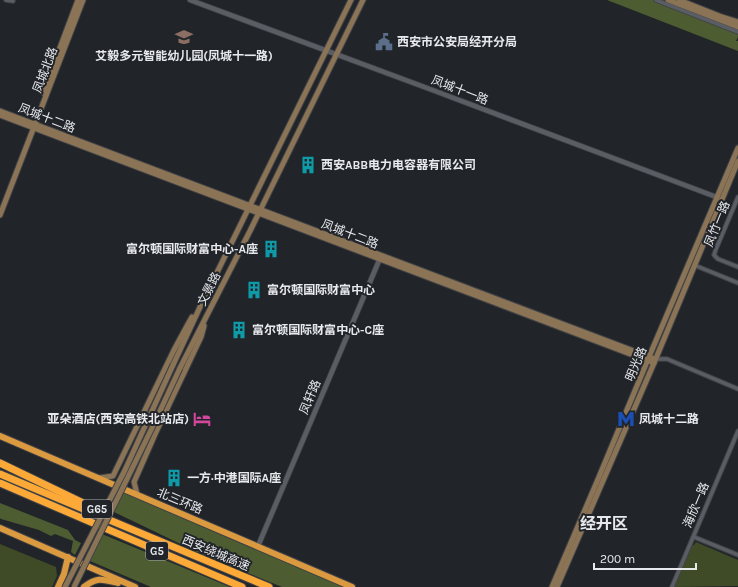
<svg xmlns="http://www.w3.org/2000/svg" width="738" height="587" viewBox="0 0 738 587" font-family="Karla,'Noto Sans SC',sans-serif">
	<rect width="100%" height="100%" fill="#212429"/>
	<!-- green -->
	<g fill="#3e4b26">
		<path d="M696 542 738 560V586L674 587 691 544 694 545Z"/>
		<path d="M0 544 56 567 57 576 52 587H0Z"/>
	</g>
	<!-- forest -->
	<g fill="#4d5c31">
		<path d="M607 0H654L738 33V37L736 41H738V51Z"/>
		<path d="M124 491 349 587H282L195 551 114 512Z"/>
		<path d="M0 503 68 530 75 540 81 543 75 555 71 552 73 541 55 534 51 536 39 530 1 519 0 518Z"/>
		<path d="M102 534 230 587H151L90 561Z"/>
	</g>
	<g fill="none" stroke-linecap="round" stroke-linejoin="round">
		<!-- minor casing -->
		<g stroke="#404246" stroke-width="5.5">
			<g id="minor">
				<path d="M6 0 13 1V0"/>
				<path d="M656 0 738 32"/>
				<path d="M738 197 716 249 714 255 718 259 738 267"/>
				<path d="M694 265 738 283"/>
				<path d="M655 359H667L738 389"/>
				<path d="M694 537 738 555"/>
				<path d="M672 587 738 431"/>
			</g>
		</g>
		<!-- tertiary casing -->
		<g stroke="#404246" stroke-width="6">
			<g id="tertiary">
				<path d="M190 0 435 91 719 198"/>
				<path d="M258 546 381 256"/>
			</g>
		</g>
		<!-- secondary casing -->
		<g stroke="#404246" stroke-width="7">
			<g id="secondary">
				<path d="M668 0 738 27"/>
				<path d="M679 0 722 17 738 22"/>
				<path d="M43 93 78 0"/>
				<path d="M0 111C218 194 436 277 655 359"/>
				<path d="M0 115 654 363"/>
				<path d="M0 215 83 0"/>
				<path d="M173 365 201 305 351 0"/>
				<path d="M180 368 251 229 363 0"/>
				<path d="M99 478 113 476 174 350 187 326 192 317"/>
				<path d="M137 494 134 482 156 432 201 337 204 326"/>
				<path d="M552 587 599 477 649 357 738 148"/>
				<path d="M557 587 654 363 738 161"/>
			</g>
		</g>
		<!-- trunk casing -->
		<g stroke="#404246" stroke-width="8">
			<g id="trunk">
				<path d="M0 436 352 587"/>
				<path d="M0 528 135 587"/>
				<path d="M58 587 64 574 68 557"/>
				<path d="M84 587C97 577 102 579 118 583"/>
			</g>
		</g>
		<!-- motorway casing -->
		<g stroke="#404246" stroke-width="9">
			<g id="motorway">
				<path d="M0 463 106 514"/>
				<path d="M0 474 269 587"/>
				<path d="M0 483 242 587"/>
			</g>
		</g>
		<!-- minor -->
		<use href="#minor" stroke="#5a5d63" stroke-width="3.5"/>
		<!-- tertiary -->
		<use href="#tertiary" stroke="#5a5d63" stroke-width="4.5"/>
		<!-- secondary -->
		<use href="#secondary" stroke="#8b7456" stroke-width="5"/>
		<!-- trunk -->
		<use href="#trunk" stroke="#dc9a40" stroke-width="6"/>
		<!-- motorway -->
		<use href="#motorway" stroke="#fca938" stroke-width="7"/>
		<!-- secondary-bridge casing -->
		<g stroke="#404246" stroke-width="7" stroke-linecap="butt">
			<g id="secondary-bridge">
				<path d="M65 587 125 470 173 365"/>
				<path d="M74 587 152 428 180 368"/>
			</g>
		</g>
		<!-- secondary-bridge -->
		<use href="#secondary-bridge" stroke="#8b7456" stroke-width="5"/>
	</g>
	<!-- icons -->
	<defs>
		<g id="school-bare" transform="scale(1.38)"><path d="M0-5L7-2L0 1L-7-2ZM-4 1L0 2.5L4 1V4Q0 6-4 4Z" fill="#8d6e63" stroke="#212429" stroke-width="2.5" paint-order="stroke"/></g>
		<g id="civic-bare" transform="scale(1.38)"><path d="M-.6-6.5H3V-4.5H.6V-3L4-1V1h2V6H-6V1h2V-1L-.6-3ZM-1.2 2.5V6h2.4V2.5Z" fill="#5c6f8a" stroke="#212429" stroke-width="2.5" paint-order="stroke"/></g>
		<g id="building-bare" transform="scale(1.38)"><path d="M-4-6H4V6H1V3H-1V6H-4ZM-2.5-4.3h1.7v1.8h-1.7ZM.8-4.3h1.7v1.8H.8ZM-2.5-1h1.7V.8h-1.7ZM.8-1h1.7V.8H.8Z" fill="#0f9aa8" stroke="#212429" stroke-width="2.5" paint-order="stroke"/></g>
		<g id="hotel-bare" transform="scale(1.38)"><path d="M-6-4.5h1.5V1H6V5H4.5V3h-9V5H-6ZM-4 0a1.8 1.8 0 1 1 3.6 0ZM.5 0V-2.5h3Q6-2.5 6 0Z" fill="#d1479c" stroke="#212429" stroke-width="2.5" paint-order="stroke"/></g>
		<g id="metro-bare" transform="scale(1.38)"><path d="M-5.5 5V-5H-3L0 0L3-5H5.5V5H3V-.5L0 4L-3-.5V5Z" fill="#1a4fb4" stroke="#212429" stroke-width="2.5" paint-order="stroke"/></g>
	</defs>
	<g fill-rule="evenodd">
		<use href="#school-bare" x="184" y="37"/>
		<use href="#civic-bare" x="384" y="42"/>
		<use href="#building-bare" x="308" y="165"/>
		<use href="#building-bare" x="271" y="249"/>
		<use href="#building-bare" x="254" y="290"/>
		<use href="#building-bare" x="239" y="330"/>
		<use href="#hotel-bare" x="202" y="419"/>
		<use href="#metro-bare" x="626" y="419"/>
		<use href="#building-bare" x="174" y="478"/>
	</g>
	<g text-anchor="middle" stroke-width="4" stroke-linejoin="round" paint-order="stroke">
		<!-- shield labels -->
		<g fill="#212429" stroke="#acaeb2" stroke-width="1">
			<rect x="82" y="500" width="30" height="18" rx="3"/>
			<rect x="146" y="542" width="22" height="18" rx="3"/>
		</g>
		<g font-size="11" font-weight="bold" fill="#e7e9ec">
			<text x="97" y="513">G65</text>
			<text x="157" y="555">G5</text>
		</g>
		<!-- poi labels -->
		<g font-size="12" font-weight="bold" fill="#e7e9ec" stroke="#212429" text-anchor="start">
			<text x="397" y="46">西安市公安局经开分局</text>
			<text x="184" y="60" text-anchor="middle">艾毅多元智能幼儿园(凤城十一路)</text>
			<text x="321" y="169">西安ABB电力电容器有限公司</text>
			<text x="258" y="253" text-anchor="end">富尔顿国际财富中心-A座</text>
			<text x="267" y="294">富尔顿国际财富中心</text>
			<text x="252" y="334">富尔顿国际财富中心-C座</text>
			<text x="189" y="423" text-anchor="end">亚朵酒店(西安高铁北站店)</text>
			<text x="639" y="423">凤城十二路</text>
			<text x="187" y="482">一方·中港国际A座</text>
		</g>
		<!-- street labels -->
		<g font-size="12" fill="#e7e9ec" stroke="#212429">
			<text transform="translate(45 70) rotate(-69)" y="4">凤城北路</text>
			<text transform="translate(460 90) rotate(21)" y="4">凤城十一路</text>
			<text transform="translate(47 118) rotate(21)" y="4">凤城十二路</text>
			<text transform="translate(717 224) rotate(-68)" y="4">凤竹一路</text>
			<text transform="translate(350 234) rotate(21)" y="4">凤城十二路</text>
			<text transform="translate(209 289) rotate(-63)" y="4">文景路</text>
			<text transform="translate(636 364) rotate(-67)" y="4">明光路</text>
			<text transform="translate(310 397) rotate(-67)" y="4">凤轩路</text>
			<text transform="translate(180 501) rotate(23)" y="4">北三环路</text>
			<text transform="translate(696 505) rotate(-67)" y="4">海欣一路</text>
			<text transform="translate(216 553) rotate(23)" y="4">西安绕城高速</text>
		</g>
		<!-- district labels -->
		<g font-size="16" font-weight="bold" fill="#e7e9ec" stroke="#212429">
			<text x="604" y="529">经开区</text>
		</g>
	</g>
	<!-- scale -->
	<path d="M594 563v6h102v-6" fill="none" stroke="#e7e9ec" stroke-width="2"/>
	<text x="600" y="563" font-size="12" fill="#e7e9ec" stroke="#212429" stroke-width="3" paint-order="stroke">200 m</text>
</svg>
